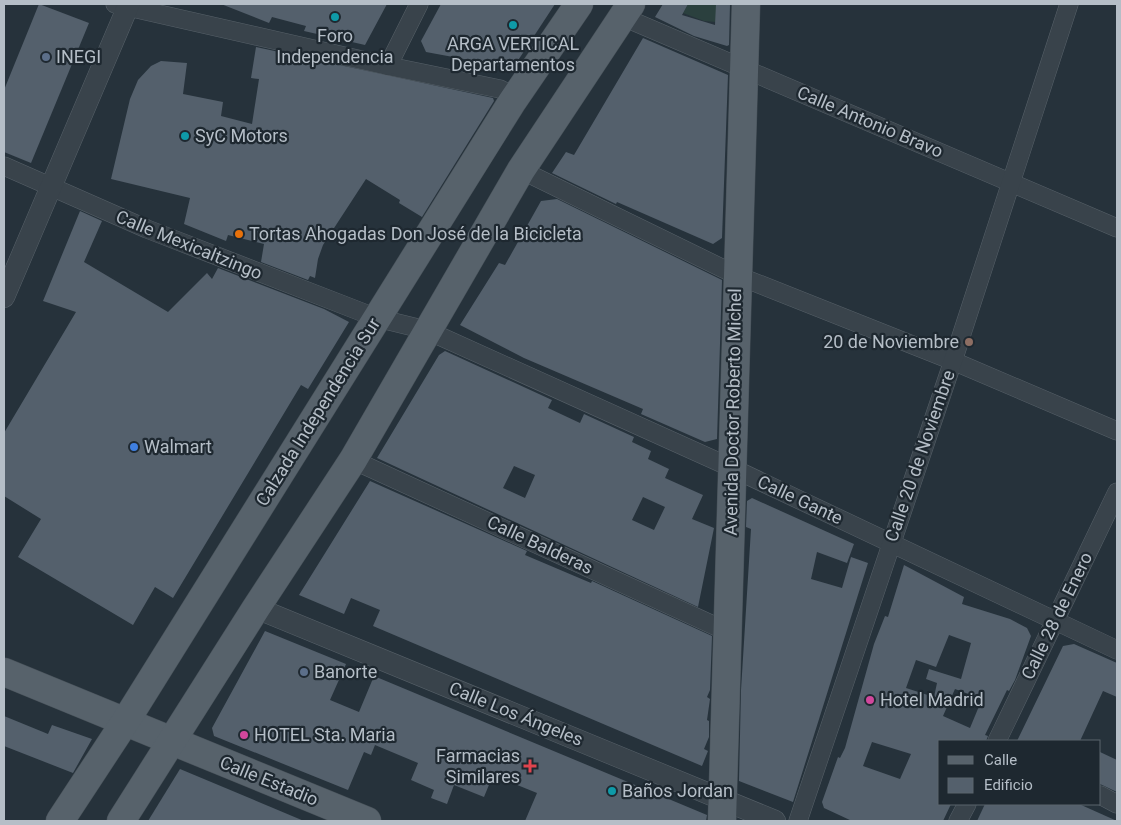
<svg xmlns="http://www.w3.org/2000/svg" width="1121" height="825" viewBox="0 0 1121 825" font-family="Roboto,sans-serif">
	<rect width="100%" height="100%" fill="#26323b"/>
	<!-- green -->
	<path fill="#2b403e" d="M688 4H716V22L704 21 683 13Z"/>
	<!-- building -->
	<g fill="#54606c" fill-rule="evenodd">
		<path d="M39 4 89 23 31 163 4 152V90Z"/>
		<path d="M221 4H387L365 45 304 31 306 26 272 17 269 23Z"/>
		<path d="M441 4H555L513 68 426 52 421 41Z"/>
		<path d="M663 4H688L682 15 715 25 716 4H730L729 45 727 46 694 36 655 17Z"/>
		<path d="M643 38 728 75 722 238 713 244 617 202 616 204 552 173 566 152 574 155Z"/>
		<path d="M256 47 493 98 494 101 422 217 399 203 400 200 366 179 323 245 318 259 315 278 310 276 308 280 261 262 264 244 228 235 226 241 184 224 190 198 111 179 130 99 138 80 151 66 161 61 187 63 183 94 223 102 221 116 252 124 259 79 251 78Z"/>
		<path d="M557 199 722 280 717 439 705 442 641 414 643 409 524 358 460 325 499 263 505 265 541 201Z"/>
		<path d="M80 211 102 221 84 262 168 312 207 273 212 279 218 268 324 309 349 322 308 389 301 385 173 598 155 587 133 625 18 557 41 519 4 496V433L76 312 43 301Z"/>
		<path d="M445 351 552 400 548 408 580 423 584 414 634 437 632 442 651 451 648 459 669 469 665 478 703 495 692 519 714 528 698 607 377 458 439 355ZM514 466 535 475 525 498 503 488ZM643 497 665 507 654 530 632 520Z"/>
		<path d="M370 481 527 551 525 555 591 583 592 581 712 636 710 690 707 697 710 699 707 720 709 721V737L704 749 708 751 702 766 373 626 380 610 351 598 344 614 299 595Z"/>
		<path d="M752 498 854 544 847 563 817 552 811 579 842 588 851 557 868 563 793 802 739 781 741 690 751 529 746 527 747 501Z"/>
		<path d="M904 565 964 597 962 604 1010 619 1027 628 1031 636 1015 680 1009 691 1007 690 985 735 988 736 986 741H940V804H951L943 821H852L824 808 822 802 838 757 840 758 845 748 874 644 885 616 888 617ZM949 635 971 643 961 679 929 669 926 679 937 683 934 697 906 688 916 660 936 667ZM955 689 982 699 970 728 943 716ZM872 742 911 754 900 779 863 766Z"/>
		<path d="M265 631 346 664 330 700 359 712 374 676 707 815 706 821H525L537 793 493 775 484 797 454 785 447 804 431 798 434 790 411 780 418 763 375 745 371 755 364 752 348 790 214 736 212 728Z"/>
		<path d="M1074 644 1117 663V697L1103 691 1080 741H1017L1063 646Z"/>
		<path d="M4 716 48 734 52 725 92 739 73 773 4 746Z"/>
		<path d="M1100 752 1117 760V792L1100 784Z"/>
		<path d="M180 769 304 821H148Z"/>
		<path d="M985 804H1079L1117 821H977Z"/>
	</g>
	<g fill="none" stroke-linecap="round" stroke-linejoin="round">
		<!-- minor casing -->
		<g stroke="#576169" stroke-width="19">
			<g id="minor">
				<path d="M115 4 388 66 500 89 508 93 512 102"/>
				<path d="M623 17 1117 228"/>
				<path d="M388 66 419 4"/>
				<path d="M4 166 147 229 377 318 426 330 732 468 1117 650"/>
				<path d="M521 170 736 275 953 361 1117 431"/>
				<path d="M353 460 726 631"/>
				<path d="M997 741 1117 492"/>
				<path d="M1100 795 1117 804"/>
				<path d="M798 821 953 361 1069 4"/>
				<path d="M958 821 967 804"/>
			</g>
		</g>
		<!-- tertiary casing -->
		<g stroke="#576169" stroke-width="22">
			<g id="tertiary">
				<path d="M4 297 129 4"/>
				<path d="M256 608 775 821"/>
			</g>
		</g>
		<!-- primary casing -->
		<g stroke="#454f57" stroke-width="29">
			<g id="primary">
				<path d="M4 672 367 821"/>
				<path d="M60 821 125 722 512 102 579 4"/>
				<path d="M121 821 256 608 353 460 521 170 631 4"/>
				<path d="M722 821 746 4"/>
			</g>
		</g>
		<!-- minor -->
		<use href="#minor" stroke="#39434b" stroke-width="18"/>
		<!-- tertiary -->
		<use href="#tertiary" stroke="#39434b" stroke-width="21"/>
		<!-- primary -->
		<use href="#primary" stroke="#57626b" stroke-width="28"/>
	</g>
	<!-- markers -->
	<g fill="#0f9aa8" stroke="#1e2830" stroke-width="2">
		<circle cx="335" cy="17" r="5"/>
		<circle cx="513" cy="25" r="5"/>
		<circle cx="185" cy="136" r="5"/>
		<circle cx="612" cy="791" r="5"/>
	</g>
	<g fill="#5c6f8a" stroke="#1e2830" stroke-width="2">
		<circle cx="46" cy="57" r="5"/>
		<circle cx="304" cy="672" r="5"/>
	</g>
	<circle fill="#e8710a" stroke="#1e2830" stroke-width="2" cx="239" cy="234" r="5"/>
	<circle fill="#8d6e63" stroke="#1e2830" stroke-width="2" cx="969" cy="342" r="5"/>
	<circle fill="#3f7fe0" stroke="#1e2830" stroke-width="2" cx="134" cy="447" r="5"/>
	<g fill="#d1479c" stroke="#1e2830" stroke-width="2">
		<circle cx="870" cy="700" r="5"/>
		<circle cx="244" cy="735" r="5"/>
	</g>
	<path fill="#e0444e" stroke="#1e2830" stroke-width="2" d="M527.5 758.5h5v5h5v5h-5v5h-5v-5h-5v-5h5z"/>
	<g text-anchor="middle" stroke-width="4.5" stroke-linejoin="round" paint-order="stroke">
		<!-- poi labels -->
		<g font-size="18" fill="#b5bec7" stroke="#1e2830" text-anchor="start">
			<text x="335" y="42" text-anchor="middle">Foro<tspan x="335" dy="21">Independencia</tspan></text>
			<text x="513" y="50" text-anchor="middle">ARGA VERTICAL<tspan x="513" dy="21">Departamentos</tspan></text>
			<text x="56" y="63">INEGI</text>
			<text x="195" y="142">SyC Motors</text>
			<text x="249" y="240">Tortas Ahogadas Don José de la Bicicleta</text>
			<text x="959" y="348" text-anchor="end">20 de Noviembre</text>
			<text x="144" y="453">Walmart</text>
			<text x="314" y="678">Banorte</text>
			<text x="880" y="706">Hotel Madrid</text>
			<text x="254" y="741">HOTEL Sta. Maria</text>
			<text x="520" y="762" text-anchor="end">Farmacias<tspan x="520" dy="21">Similares</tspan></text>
			<text x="622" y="797">Baños Jordan</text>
		</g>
		<!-- street labels -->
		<g font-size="18" fill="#b5bec7" stroke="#1e2830">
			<text transform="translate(870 122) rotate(23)" y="6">Calle Antonio Bravo</text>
			<text transform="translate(189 245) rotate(22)" y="6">Calle Mexicaltzingo</text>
			<text transform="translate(318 412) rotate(-58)" y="6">Calzada Independencia Sur</text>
			<text transform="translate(733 412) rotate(-89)" y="6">Avenida Doctor Roberto Michel</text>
			<text transform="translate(920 456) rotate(-71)" y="6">Calle 20 de Noviembre</text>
			<text transform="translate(800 500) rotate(25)" y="6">Calle Gante</text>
			<text transform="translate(540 545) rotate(25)" y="6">Calle Balderas</text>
			<text transform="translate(1057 616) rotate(-64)" y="6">Calle 28 de Enero</text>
			<text transform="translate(516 714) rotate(22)" y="6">Calle Los Ángeles</text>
			<text transform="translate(269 781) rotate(22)" y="6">Calle Estadio</text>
		</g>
	</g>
	<!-- border -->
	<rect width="1121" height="825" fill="none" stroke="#b5bec7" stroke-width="10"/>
	<!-- legend -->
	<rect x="938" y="740" width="162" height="65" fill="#1e2830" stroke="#5a646c"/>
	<rect x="948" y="756" width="25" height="8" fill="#57626b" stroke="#5a646c"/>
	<text x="984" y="765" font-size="15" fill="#b5bec7">Calle</text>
	<rect x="948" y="778" width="25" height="15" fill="#54606c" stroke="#5a646c"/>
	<text x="984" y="790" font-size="15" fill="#b5bec7">Edificio</text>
</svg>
